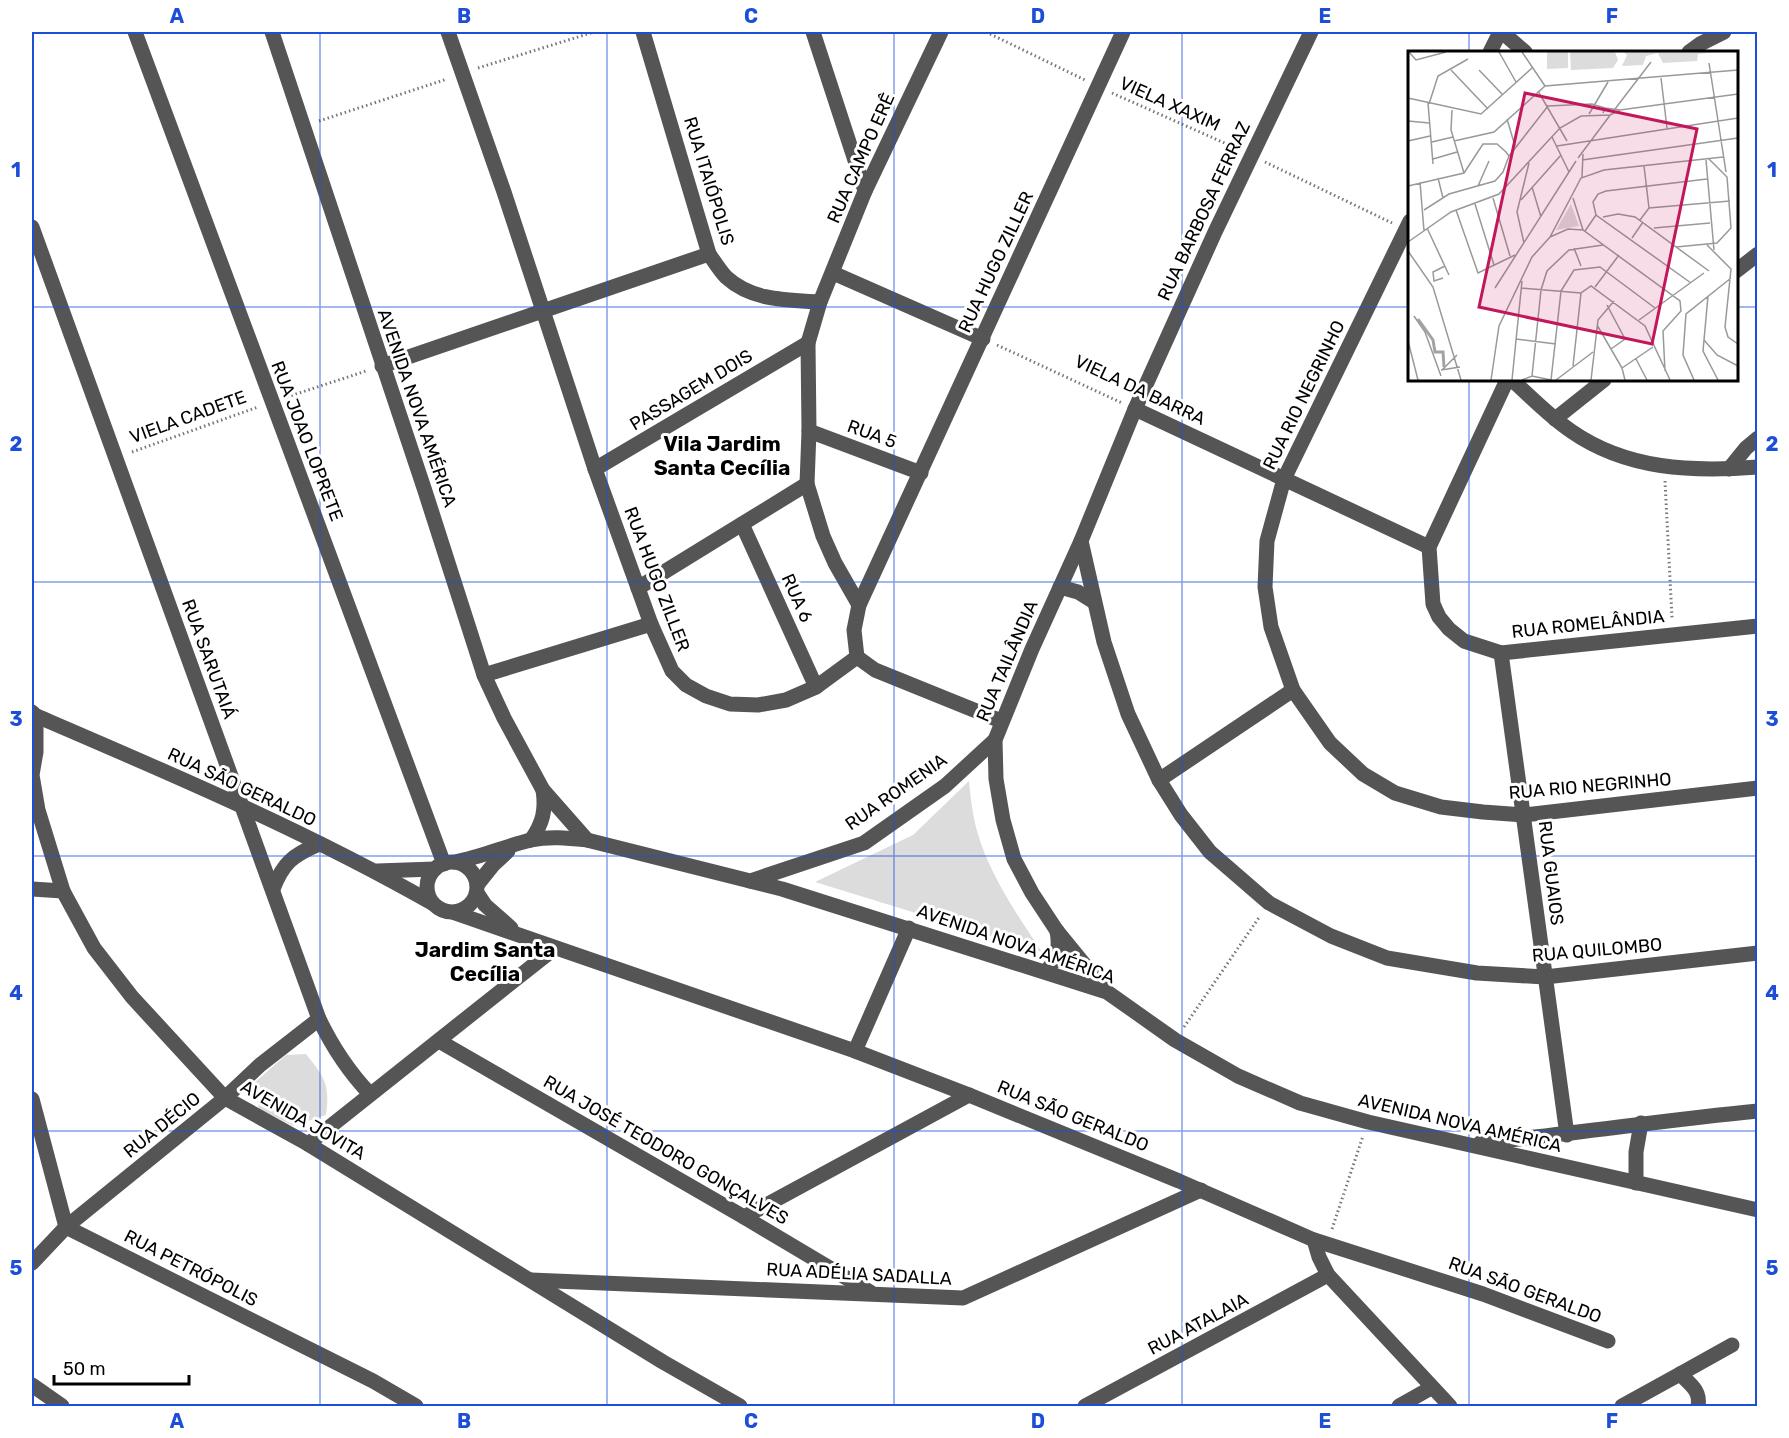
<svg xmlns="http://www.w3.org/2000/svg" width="1789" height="1438" viewBox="0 0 1789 1438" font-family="Rubik,sans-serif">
	<rect width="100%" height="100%" fill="#fff"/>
	<!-- green -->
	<g fill="#dcdcdc">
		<path d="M969 781C970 791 971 802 973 813 981 862 1015 912 1042 952L815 882 913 835Z"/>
		<path d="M306 1054C325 1078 330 1084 326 1115L293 1126 259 1109 253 1084 286 1055Z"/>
	</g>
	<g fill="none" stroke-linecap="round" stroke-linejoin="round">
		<!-- path -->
		<g stroke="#777" stroke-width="3" stroke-dasharray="1.5 3" stroke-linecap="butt">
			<path d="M986 32 1085 80"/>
			<path d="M478 68 594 32"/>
			<path d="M1112 93 1238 149"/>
			<path d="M319 121 447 79"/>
			<path d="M1265 162 1392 223"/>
			<path d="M997 345 1122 403"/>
			<path d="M287 397 366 371"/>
			<path d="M132 452 258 407"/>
			<path d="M1665 481 1672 618"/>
			<path d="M1184 1027 1260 916"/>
			<path d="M1332 1229 1363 1136"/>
		</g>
		<!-- minor -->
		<g stroke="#555" stroke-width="15">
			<path d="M135 32 444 864"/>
			<path d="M272 32 425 491 484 675 504 718 543 790 587 840"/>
			<path d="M448 32 504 192 595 469 651 624 672 671 686 685 706 696 730 704 758 705 786 700 816 687 857 657 854 630 859 605 1123 32"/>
			<path d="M643 32 709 254C714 261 720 271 726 277 752 301 787 300 820 302"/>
			<path d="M813 32 865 191"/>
			<path d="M1502 32 1525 52"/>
			<path d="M1490 52 1500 32"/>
			<path d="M1689 52 1700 44 1724 32"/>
			<path d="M1410 221 1284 479 1267 541 1265 587 1271 627 1293 690 1330 743 1363 774 1395 793 1441 807 1483 812 1524 815 1758 788"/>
			<path d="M32 227 319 1019C333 1048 348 1071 370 1094"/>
			<path d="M1736 271 1758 254"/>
			<path d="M833 273 983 339"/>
			<path d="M382 366 709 254"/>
			<path d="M1507 380 1429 547 1433 604 1439 617 1449 629 1464 641 1501 653 1758 626"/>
			<path d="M1512 380C1531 397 1550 417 1571 431 1627 470 1692 472 1758 467"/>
			<path d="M1135 409 1429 547"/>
			<path d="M1555 419 1604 380"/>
			<path d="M809 431 921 473"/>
			<path d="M595 469 808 343"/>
			<path d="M1729 469 1746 448 1758 438"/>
			<path d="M742 524 816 687"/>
			<path d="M1081 541 1104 642 1128 714 1159 780 1181 815 1210 852 1269 903 1331 936 1387 958 1477 973 1545 977 1758 953"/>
			<path d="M1060 587 1078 592 1094 602"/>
			<path d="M638 588 807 484"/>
			<path d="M859 605 835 563 823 536 807 484 809 431 808 343 820 302 865 191 941 32"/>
			<path d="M1501 653 1567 1135"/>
			<path d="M857 657 875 670 1001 721"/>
			<path d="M484 675 651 624"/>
			<path d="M32 712 36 716V752L32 775 38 810 63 891 94 948 132 997 225 1098 308 1144 663 1362 740 1406"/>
			<path d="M32 714C167 772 304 830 432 903"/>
			<path d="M1159 780 1293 690"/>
			<path d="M531 840C543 823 546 810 543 790"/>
			<circle cx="452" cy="887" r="25"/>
			<path d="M455 862C481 857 506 846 531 840 550 836 568 838 587 840L782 889 1107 992 1175 1040 1238 1076 1300 1103 1368 1122 1758 1210"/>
			<path d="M377 871 435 869"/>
			<path d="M750 881 864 843 945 786 995 740"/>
			<path d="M477 885 493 865 508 851"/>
			<path d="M32 889 63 891"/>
			<path d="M273 889C283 863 293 855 319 844"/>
			<path d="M477 893 485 905 511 928"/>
			<path d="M455 913 855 1051 969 1095 1179 1181 1314 1240 1483 1294 1608 1341"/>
			<path d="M1045 972C1058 960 1060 948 1057 931"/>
			<path d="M1106 991 1057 931 1032 893 1014 859 1003 820 996 779 995 740 1032 649 1081 541 1135 409 1215 232 1311 32"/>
			<path d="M439 1041 744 1217 870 1292"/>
			<path d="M855 1051 909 928"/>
			<path d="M32 1099 66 1227 373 1381 416 1406"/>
			<path d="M1480 1143C1573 1134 1665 1120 1758 1111"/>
			<path d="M308 1144 555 948"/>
			<path d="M1636 1183V1152L1641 1123"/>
			<path d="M744 1217 969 1095"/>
			<path d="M1314 1240 1319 1257 1328 1275 1450 1406"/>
			<path d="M32 1263 66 1227 225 1098 260 1065 319 1019"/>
			<path d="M531 1280 963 1298 1201 1190"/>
			<path d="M1680 1374 1732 1345"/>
			<path d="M32 1385 62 1406"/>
			<path d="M1085 1406 1328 1275"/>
			<path d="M1399 1406 1431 1388"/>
			<path d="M1622 1406 1680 1374C1690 1384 1701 1391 1698 1406"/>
		</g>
	</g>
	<!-- grid -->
	<path fill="none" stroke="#1d4ed8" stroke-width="1.5" stroke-opacity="0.55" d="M320 32V1406M607 32V1406M894 32V1406M1182 32V1406M1469 32V52M32 307H1410M1736 307H1758M1469 380V1406M32 582H1758M32 856H1758M32 1131H1758"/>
	<g text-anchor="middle" stroke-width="6" stroke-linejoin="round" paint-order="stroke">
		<!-- street labels -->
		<g font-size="18" fill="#000" stroke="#fff">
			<text transform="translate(1170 104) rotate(24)" y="6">VIELA XAXIM</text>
			<text transform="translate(861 158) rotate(-66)" y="6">RUA CAMPO ERÊ</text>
			<text transform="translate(709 181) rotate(73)" y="6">RUA ITAIÓPOLIS</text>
			<text transform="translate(1204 211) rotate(-65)" y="6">RUA BARBOSA FERRAZ</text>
			<text transform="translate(996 262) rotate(-65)" y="6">RUA HUGO ZILLER</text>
			<text transform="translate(691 390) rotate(-31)" y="6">PASSAGEM DOIS</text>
			<text transform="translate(1140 390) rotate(25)" y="6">VIELA DA BARRA</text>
			<text transform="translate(1304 395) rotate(-64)" y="6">RUA RIO NEGRINHO</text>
			<text transform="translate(417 408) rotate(71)" y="6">AVENIDA NOVA AMÉRICA</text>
			<text transform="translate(188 417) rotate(-20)" y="6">VIELA CADETE</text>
			<text transform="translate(872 434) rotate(20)" y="6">RUA 5</text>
			<text transform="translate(307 441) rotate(69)" y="6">RUA JOAO LOPRETE</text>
			<text transform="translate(657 579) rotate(69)" y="6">RUA HUGO ZILLER</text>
			<text transform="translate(797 598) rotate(66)" y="6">RUA 6</text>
			<text transform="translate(1588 624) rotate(-6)" y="6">RUA ROMELÂNDIA</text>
			<text transform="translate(209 659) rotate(70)" y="6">RUA SARUTAIÁ</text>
			<text transform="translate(1007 661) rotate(-67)" y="6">RUA TAILÂNDIA</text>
			<text transform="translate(1590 786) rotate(-5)" y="6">RUA RIO NEGRINHO</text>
			<text transform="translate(242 787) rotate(25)" y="6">RUA SÃO GERALDO</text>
			<text transform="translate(896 792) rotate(-35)" y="6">RUA ROMENIA</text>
			<text transform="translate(1551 873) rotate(83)" y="6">RUA GUAIOS</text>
			<text transform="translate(1016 944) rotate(19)" y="6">AVENIDA NOVA AMÉRICA</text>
			<text transform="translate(1597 950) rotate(-5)" y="6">RUA QUILOMBO</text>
			<text transform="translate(1073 1116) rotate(22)" y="6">RUA SÃO GERALDO</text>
			<text transform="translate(303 1120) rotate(30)" y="6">AVENIDA JOVITA</text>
			<text transform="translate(1460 1123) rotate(13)" y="6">AVENIDA NOVA AMÉRICA</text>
			<text transform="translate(162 1125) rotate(-39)" y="6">RUA DÉCIO</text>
			<text transform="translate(666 1150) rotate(30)" y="6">RUA JOSÉ TEODORO GONÇALVES</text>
			<text transform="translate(191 1268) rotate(27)" y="6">RUA PETRÓPOLIS</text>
			<text transform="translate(859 1274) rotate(3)" y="6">RUA ADÉLIA SADALLA</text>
			<text transform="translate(1525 1290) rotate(20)" y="6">RUA SÃO GERALDO</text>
			<text transform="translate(1198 1324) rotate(-28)" y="6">RUA ATALAIA</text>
		</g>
		<!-- quarter labels -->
		<g font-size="21" font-weight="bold" fill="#000" stroke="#fff">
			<text x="722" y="451">Vila Jardim<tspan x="722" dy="24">Santa Cecília</tspan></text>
			<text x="485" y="957">Jardim Santa<tspan x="485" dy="24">Cecília</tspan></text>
		</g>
	</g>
	<!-- overview -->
	<g transform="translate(1408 51)">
		<rect width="330" height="330" fill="#fff"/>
		<path d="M139 1H160V17L139 18ZM162 1H207L210 9 205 17 163 19ZM216 1H308L290 3 289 10 255 12 250 2 238 5 235 14 214 15 219 4ZM163 153 171 175 148 179Z" fill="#dcdcdc"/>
		<path fill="none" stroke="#a3a3a3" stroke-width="3" d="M10 268 25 289 27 301H35L36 316"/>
		<path fill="none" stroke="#999" stroke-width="1.5" d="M1 1 8 9 38 1M91 1 108 31M114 1 137 35M301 12 318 121M43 19 80 58M71 19 94 43M253 27 259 77M130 40 159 90M0 47 73 63 124 17M20 52 25 113M21 53 30 25 60 8M197 57 212 59 330 43M207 58 243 11M44 59 43 79 56 122M181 63 200 31M99 68 107 95M0 70 21 72M144 86 161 121M0 90 22 85M46 90 86 81 137 35 330 19M24 91 45 86M149 95 330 67M101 105 140 55 184 53 197 57 195 62M170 107 203 63M25 108 49 101M174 109 330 87M298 109 306 199M236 115 241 157M174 126 175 103M30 127 35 147M12 131 16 180M0 135 56 122 75 93H89L98 101 101 105 95 121 87 130 41 143 16 159M70 135 81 110M124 136 133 166M85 147 102 205M165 147 175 179M113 149 153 104M67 153 86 214M48 159 70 222 107 204M195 166 210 163 227 166 301 220M232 169 241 157 322 150M19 177 41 224M246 177 302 172M177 180 188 164M142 186 160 178 175 179 272 250 273 260 255 280 257 320M224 187 235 171M0 191 43 161 91 143 152 77 173 65 202 64 212 59M116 192 109 161 121 112M299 194 323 218 317 276 320 286 330 293M268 196 309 192 323 177 319 126 301 108M166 197 173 215M0 200 25 236 53 329M35 227 26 230 25 221 37 215M283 232 188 164 185 151 190 143 198 140 299 128M187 236 211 204M87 237 168 110M113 237 173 242M300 245 295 300 310 329M199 254 217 288 203 298M6 265 17 281 33 325M231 269 296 222M189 274 214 317M108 288 148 293M296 289 309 304 330 315M0 290 10 329M228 308 239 329M165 315 173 242 183 235 237 275 262 329M33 319 52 316M34 319 49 304M124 325 133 239 139 220 161 199 195 194M83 329 91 275 124 206 142 186 173 127 196 119 315 106M104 329 114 230M114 329 124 325 143 329M143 329 153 240 166 219 192 216 247 257M148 329 185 301M183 329 190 269 206 250M217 329 214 317 245 296M286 329 275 304 278 263 323 227"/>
		<path fill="#c2185b" fill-opacity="0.15" stroke="#c2185b" stroke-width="3" d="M117 42 289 78 244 293 71 256Z"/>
		<rect width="330" height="330" fill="none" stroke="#000" stroke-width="3"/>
	</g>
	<!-- border -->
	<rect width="1789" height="1438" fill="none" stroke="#ffffff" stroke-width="66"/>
	<!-- scale -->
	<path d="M54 1375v9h135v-9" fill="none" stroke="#000000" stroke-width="3"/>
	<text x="63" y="1375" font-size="18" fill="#000000" stroke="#ffffff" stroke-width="4.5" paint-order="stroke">50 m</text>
	<rect x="33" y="33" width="1723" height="1372" fill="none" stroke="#1d4ed8" stroke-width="2"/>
	<g font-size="20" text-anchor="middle" font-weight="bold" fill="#1d4ed8">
		<text x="177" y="23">A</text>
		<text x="464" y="23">B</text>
		<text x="751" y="23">C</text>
		<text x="1038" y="23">D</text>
		<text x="1325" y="23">E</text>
		<text x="1612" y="23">F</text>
		<text x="16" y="177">1</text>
		<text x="1772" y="177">1</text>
		<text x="16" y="451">2</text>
		<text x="1772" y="451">2</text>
		<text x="16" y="726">3</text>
		<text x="1772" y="726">3</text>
		<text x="16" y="1000">4</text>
		<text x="1772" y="1000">4</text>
		<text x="16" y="1275">5</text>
		<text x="1772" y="1275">5</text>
		<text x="177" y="1428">A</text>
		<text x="464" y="1428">B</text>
		<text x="751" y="1428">C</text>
		<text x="1038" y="1428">D</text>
		<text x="1325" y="1428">E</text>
		<text x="1612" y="1428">F</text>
	</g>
</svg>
